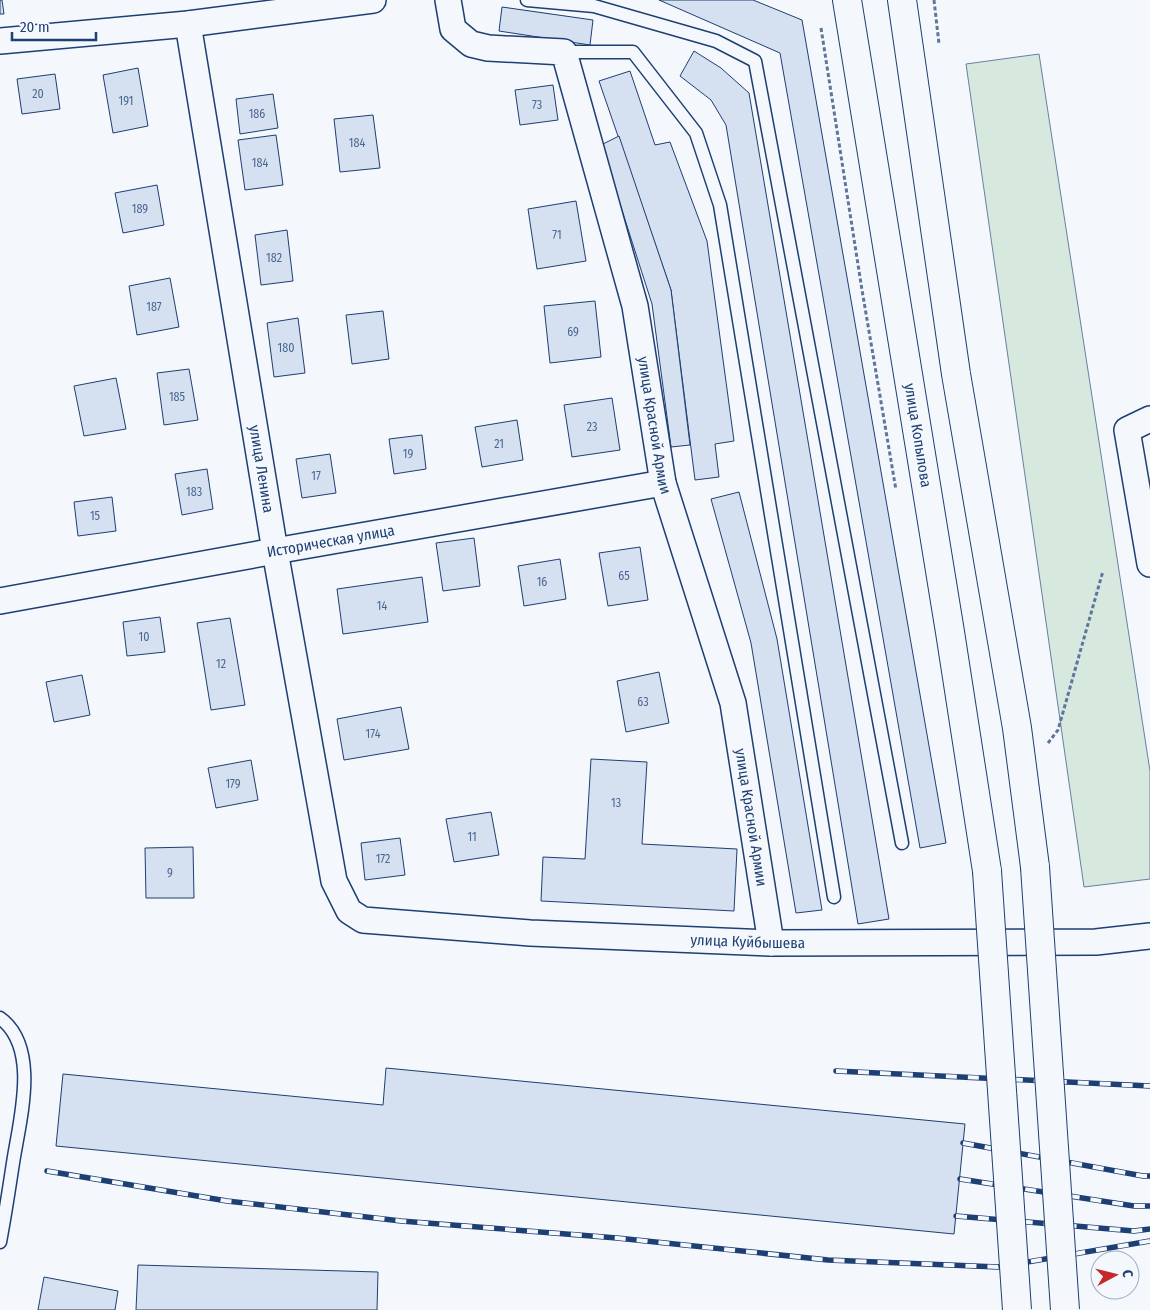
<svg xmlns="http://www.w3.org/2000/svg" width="1150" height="1310" viewBox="0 0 1150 1310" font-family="'Fira Sans Condensed',sans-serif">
	<rect width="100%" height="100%" fill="#f4f7fb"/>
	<!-- green -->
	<path fill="#d7e8df" stroke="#687fa3" d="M1039 54 1150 771V879L1084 887 966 64Z"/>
	<!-- building -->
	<g fill="#d5e0f0" stroke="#1d3f73">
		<path d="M0 0H2L4 14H0Z"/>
		<path d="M659 0H753L802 20 946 843 920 848 780 53Z"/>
		<path d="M502 7 593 20 590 45 499 31Z"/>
		<path d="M694 51 721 68 749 93 889 919 858 924 726 125 711 100 680 76Z"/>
		<path d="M138 68 148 126 113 133 103 75Z"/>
		<path d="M630 71 655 145 670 142 707 241 734 441 715 444 719 477 695 480 671 290 599 81Z"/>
		<path d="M55 74 60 109 22 114 17 79Z"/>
		<path d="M553 85 558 120 520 125 515 90Z"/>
		<path d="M273 94 278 128 240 134 236 99Z"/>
		<path d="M373 115 380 168 340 172 334 119Z"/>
		<path d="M276 135 283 185 245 190 238 140Z"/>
		<path d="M619 136 671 290 690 445 671 447 652 304 601 145Z"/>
		<path d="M157 185 164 225 123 233 115 193Z"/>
		<path d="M576 201 586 261 537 269 528 209Z"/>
		<path d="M287 230 293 281 261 285 255 235Z"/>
		<path d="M170 278 179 327 137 335 129 286Z"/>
		<path d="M595 301 601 357 550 363 544 306Z"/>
		<path d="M383 311 389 359 352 364 346 315Z"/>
		<path d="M298 318 305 373 274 377 267 323Z"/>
		<path d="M189 369 198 420 164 425 157 373Z"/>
		<path d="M116 378 126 429 84 436 74 386Z"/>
		<path d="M612 398 620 450 572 457 564 405Z"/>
		<path d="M517 420 523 460 482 467 475 427Z"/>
		<path d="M422 435 426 469 394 474 389 439Z"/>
		<path d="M330 454 336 493 302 498 296 459Z"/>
		<path d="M207 469 213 509 182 515 175 474Z"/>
		<path d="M739 492 777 639 822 910 796 913 751 643 711 499Z"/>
		<path d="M112 497 116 531 78 536 74 502Z"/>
		<path d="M474 538 480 586 443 591 436 543Z"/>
		<path d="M640 547 648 600 608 606 599 553Z"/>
		<path d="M560 559 566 599 524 606 518 566Z"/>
		<path d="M422 577 428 622 343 634 337 589Z"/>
		<path d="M160 617 165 652 127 656 123 622Z"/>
		<path d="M230 618 245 705 211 710 197 623Z"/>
		<path d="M659 672 669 723 626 732 617 681Z"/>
		<path d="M82 675 90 715 54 722 46 682Z"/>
		<path d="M401 707 409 749 344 760 337 719Z"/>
		<path d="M591 759 647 762 642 844 737 849 734 911 541 901 543 857 585 859Z"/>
		<path d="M251 760 258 800 216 808 208 768Z"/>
		<path d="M491 812 499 855 454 862 446 819Z"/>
		<path d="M400 838 405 875 365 880 361 843Z"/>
		<path d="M193 847 194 898H146L145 848Z"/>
		<path d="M386 1068 965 1124 954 1234 56 1146 63 1074 383 1105Z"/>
		<path d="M138 1265 378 1272 377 1310H136Z"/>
		<path d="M44 1277 118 1291 115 1310H38Z"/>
	</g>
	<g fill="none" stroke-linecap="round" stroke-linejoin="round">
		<!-- service casing -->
		<g stroke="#1d3f73" stroke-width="15">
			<g id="service">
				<path d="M527 0 594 6 716 41 755 61 902 843"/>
				<path d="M564 52H633L696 133 720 205 834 897"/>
				<path d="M0 1018C41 1048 19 1122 13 1163 9 1189 5 1216 0 1242"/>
			</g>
		</g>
		<!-- minor casing -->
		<g stroke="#1d3f73" stroke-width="28">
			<g id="minor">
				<path id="s1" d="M448 0 453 29 471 44 488 48 564 52 635 306 663 483 733 703 771 943"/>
				<path id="s2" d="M188 24 275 551 334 881 349 911 363 920 530 933 771 943 1096 942 1150 936"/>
				<path d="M0 41 188 24 373 0"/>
				<path d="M1150 419 1127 430 1150 564"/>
				<path id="s3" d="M0 601 275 551 663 483"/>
			</g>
		</g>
		<!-- primary casing -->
		<g stroke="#1d3f73" stroke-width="30">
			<g id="primary">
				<path id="s4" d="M847 0 950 632 987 871"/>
				<path d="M902 0 956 374 1017 728 1035 867"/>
			</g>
		</g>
		<!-- path -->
		<g stroke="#5e769c" stroke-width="3" stroke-dasharray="4 2.5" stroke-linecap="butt">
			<path d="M934 0 939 44"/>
			<path d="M821 28 862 290 896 490"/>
			<path d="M1048 743 1058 730 1103 571"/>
		</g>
		<!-- service -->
		<use href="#service" stroke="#f4f7fb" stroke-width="12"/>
		<!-- minor -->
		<use href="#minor" stroke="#f4f7fb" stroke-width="25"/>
		<!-- primary -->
		<use href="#primary" stroke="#f4f7fb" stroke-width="28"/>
		<!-- rail casing -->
		<g stroke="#1d3f73" stroke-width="5.5">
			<g id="rail">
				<path d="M836 1071 1150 1086"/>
				<path d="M963 1143 1143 1176H1150"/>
				<path d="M47 1171 227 1201 401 1221 617 1238 828 1260 998 1267 1150 1241"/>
				<path d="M960 1179 1134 1206H1150"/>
				<path d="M956 1216 1134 1231 1150 1229"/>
			</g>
		</g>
		<!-- rail -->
		<use href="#rail" stroke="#f4f7fb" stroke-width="4" stroke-dasharray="11" stroke-linecap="butt"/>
		<!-- primary-bridge casing -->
		<g stroke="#1d3f73" stroke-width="30" stroke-linecap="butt">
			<g id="primary-bridge">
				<path d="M1035 867 1065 1310"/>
				<path d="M987 871 1017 1310"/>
			</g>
		</g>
		<!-- primary-bridge -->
		<use href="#primary-bridge" stroke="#f4f7fb" stroke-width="28"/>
	</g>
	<g text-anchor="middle" stroke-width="4" stroke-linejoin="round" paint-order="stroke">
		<!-- number labels -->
		<g font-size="12" fill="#4b6792">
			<text x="38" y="98">20</text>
			<text x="126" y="105">191</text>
			<text x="537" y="109">73</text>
			<text x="257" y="118">186</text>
			<text x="357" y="147">184</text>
			<text x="260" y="167">184</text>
			<text x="140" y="213">189</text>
			<text x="557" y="239">71</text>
			<text x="274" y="262">182</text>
			<text x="154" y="311">187</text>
			<text x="573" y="336">69</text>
			<text x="286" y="352">180</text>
			<text x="177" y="401">185</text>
			<text x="592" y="431">23</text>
			<text x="499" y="448">21</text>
			<text x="408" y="458">19</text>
			<text x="316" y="480">17</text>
			<text x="194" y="496">183</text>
			<text x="95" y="520">15</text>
			<text x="624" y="580">65</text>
			<text x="542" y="586">16</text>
			<text x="382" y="610">14</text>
			<text x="144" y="641">10</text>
			<text x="221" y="668">12</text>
			<text x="643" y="706">63</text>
			<text x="373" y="738">174</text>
			<text x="233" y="788">179</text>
			<text x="616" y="807">13</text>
			<text x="472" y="841">11</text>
			<text x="383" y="863">172</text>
			<text x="170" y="877">9</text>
		</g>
		<!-- street labels -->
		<g font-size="15" fill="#1d3f73" stroke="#f4f7fb">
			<text dy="5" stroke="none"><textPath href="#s1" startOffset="531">улица Красной Армии</textPath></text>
			<text dy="5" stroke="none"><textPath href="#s4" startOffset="441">улица Копылова</textPath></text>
			<text dy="5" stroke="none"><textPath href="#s2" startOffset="451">улица Ленина</textPath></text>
			<text dy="5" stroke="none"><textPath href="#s3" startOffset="336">Историческая улица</textPath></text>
			<text dy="5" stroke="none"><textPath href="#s1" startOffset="936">улица Красной Армии</textPath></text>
			<text dy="5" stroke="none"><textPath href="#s2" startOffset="1305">улица Куйбышева</textPath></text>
		</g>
	</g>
	<!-- north arrow -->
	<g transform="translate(1115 1275) rotate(83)"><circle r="24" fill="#f4f7fb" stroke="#9eadc5"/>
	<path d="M0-4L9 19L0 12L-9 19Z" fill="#c62828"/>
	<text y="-8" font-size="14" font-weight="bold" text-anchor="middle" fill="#1d3f73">С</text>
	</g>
	<!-- scale -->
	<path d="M12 32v8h84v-8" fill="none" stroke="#1d3f73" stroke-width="2.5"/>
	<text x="20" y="32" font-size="15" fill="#1d3f73" stroke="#f4f7fb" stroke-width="4" paint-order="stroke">20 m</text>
</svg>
